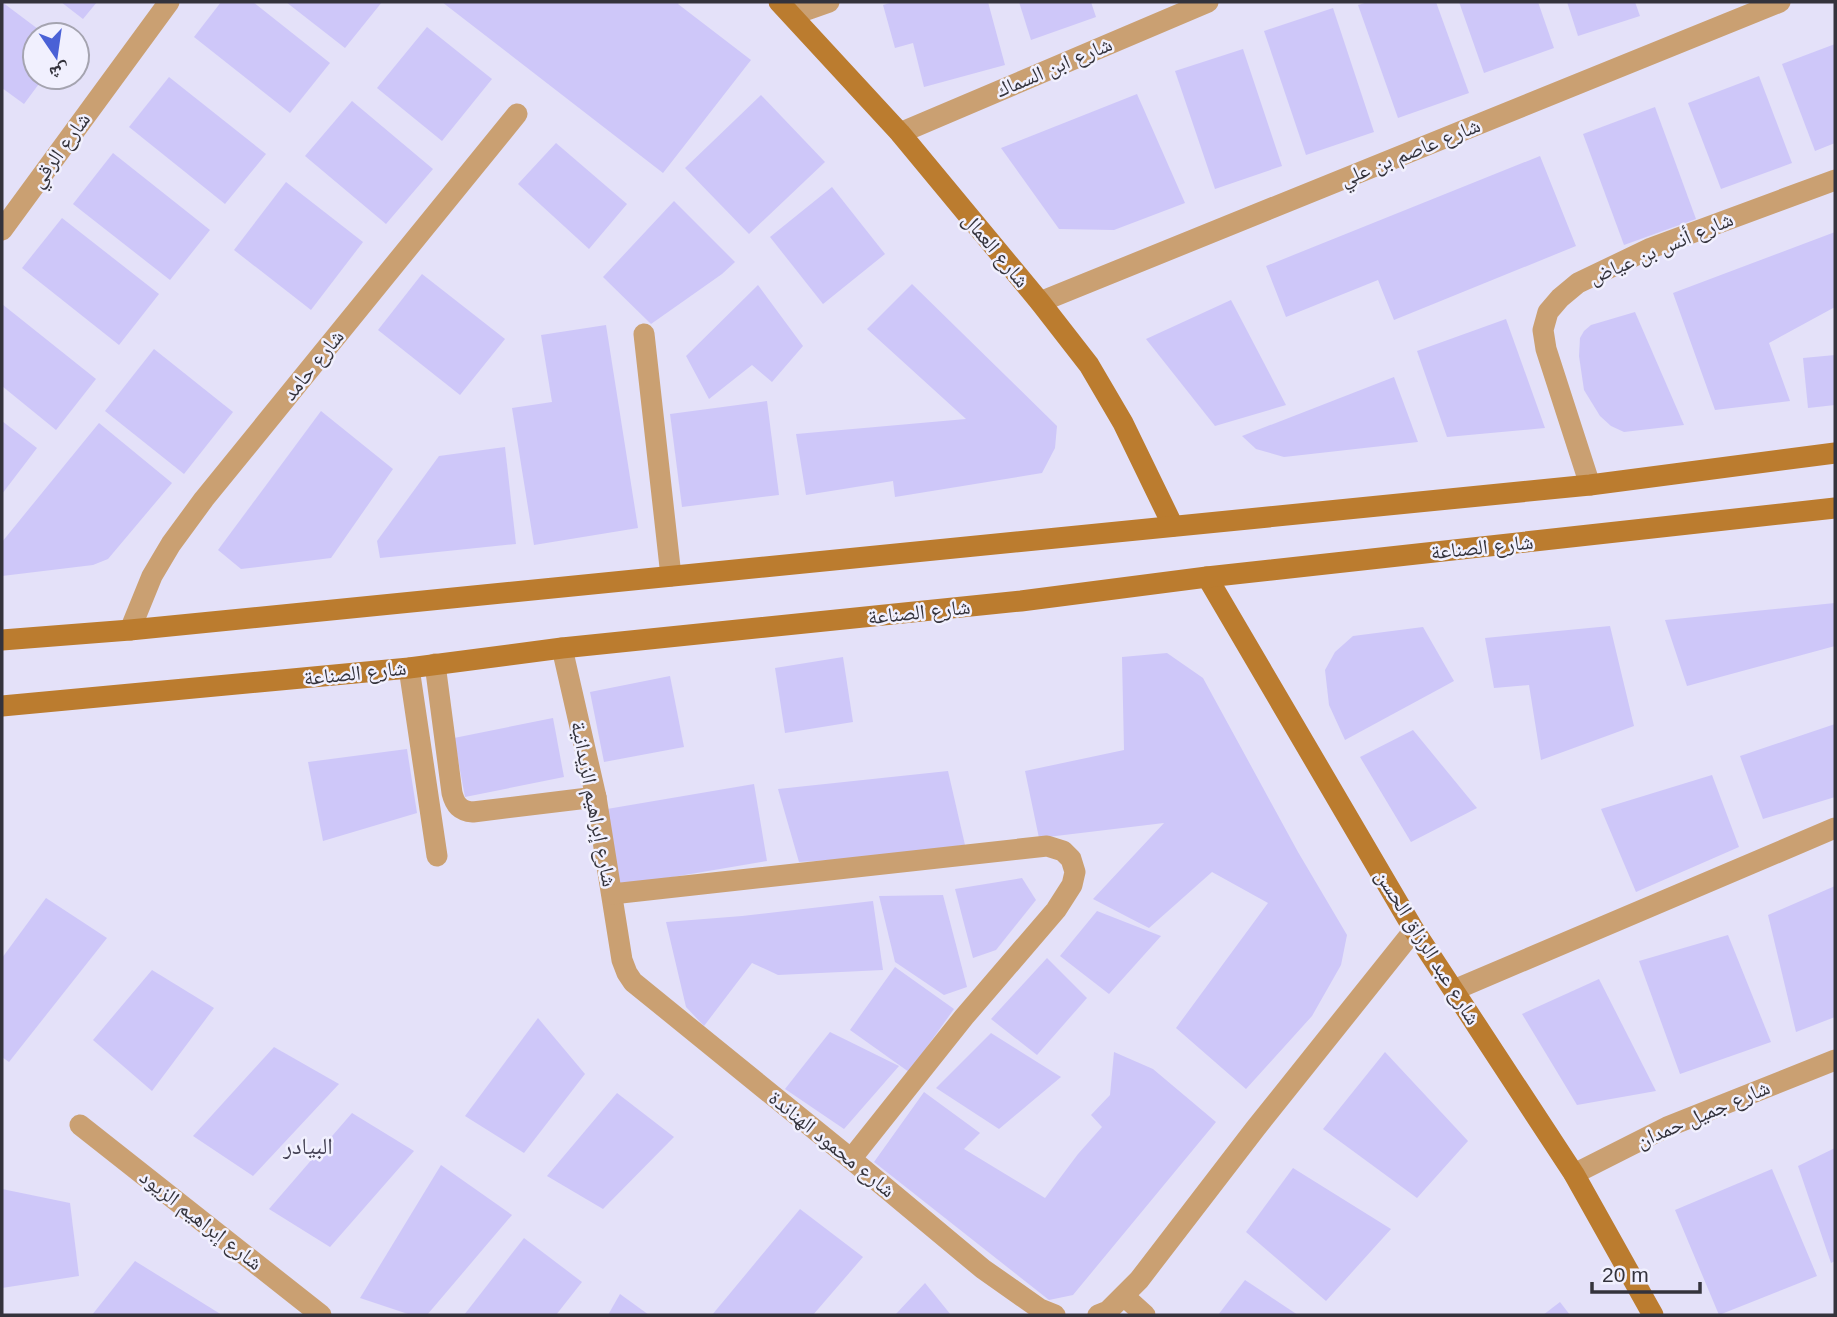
<svg xmlns="http://www.w3.org/2000/svg" width="1837" height="1317" viewBox="0 0 1837 1317" font-family="Helvetica,'Noto Naskh Arabic',sans-serif">
	<rect width="100%" height="100%" fill="#e4e1f9"/>
	<!-- building -->
	<g fill="#cec7f9">
		<path d="M2 2 46 35H35V77H44L24 104 2 88Z"/>
		<path d="M61 2H97L83 19Z"/>
		<path d="M221 2H253L330 63 290 113 194 37Z"/>
		<path d="M286 2H382L345 48Z"/>
		<path d="M442 2H680L678 4 751 60 663 173Z"/>
		<path d="M893 2H988L1005 65 924 87 913 43 895 48 883 5Z"/>
		<path d="M1019 2H1091L1096 17 1031 40Z"/>
		<path d="M1368 2H1436L1469 93 1398 118 1358 5Z"/>
		<path d="M1459 2H1538L1554 48 1484 73Z"/>
		<path d="M1567 2H1635L1640 16 1578 36Z"/>
		<path d="M1333 8 1374 132 1306 155 1264 31Z"/>
		<path d="M427 27 492 79 442 141 377 88Z"/>
		<path d="M1835 44V143L1815 151 1782 64Z"/>
		<path d="M1243 49 1282 166 1215 189 1175 71Z"/>
		<path d="M1759 76 1792 163 1721 189 1688 103Z"/>
		<path d="M169 77 266 154 225 204 129 127Z"/>
		<path d="M1137 94 1185 203 1114 230 1059 229 1001 148Z"/>
		<path d="M761 95 825 162 749 234 685 168Z"/>
		<path d="M352 101 433 169 386 224 305 156Z"/>
		<path d="M1655 107 1696 219 1624 245 1583 134Z"/>
		<path d="M556 143 627 204 589 249 518 184Z"/>
		<path d="M113 153 210 230 170 280 73 204Z"/>
		<path d="M1540 156 1576 246 1394 320 1378 280 1286 317 1266 266Z"/>
		<path d="M286 182 363 242 311 310 234 250Z"/>
		<path d="M832 187 885 254 823 304 770 237Z"/>
		<path d="M674 201 735 262 722 274 651 324 603 277Z"/>
		<path d="M62 218 159 294 119 345 22 268Z"/>
		<path d="M1835 232V307L1769 343 1790 401 1715 410 1673 293Z"/>
		<path d="M422 274 505 339 460 395 378 330Z"/>
		<path d="M912 284 1057 426 1055 448 1042 473 895 497 893 481 806 495 796 434 966 419 867 329Z"/>
		<path d="M758 285 803 346 772 382 752 365 709 399 686 356Z"/>
		<path d="M1231 300 1286 405 1215 426 1146 339Z"/>
		<path d="M2 304 96 379 56 430 2 386Z"/>
		<path d="M1635 312 1684 425 1624 432 1611 426 1600 416 1584 390 1579 356 1580 338 1584 331 1591 325Z"/>
		<path d="M1506 319 1545 428 1447 437 1417 351Z"/>
		<path d="M606 325 638 528 534 545 512 408 552 402 541 335Z"/>
		<path d="M154 349 233 412 184 474 105 411Z"/>
		<path d="M1835 355V405L1808 408 1803 358Z"/>
		<path d="M1394 377 1418 442 1284 457 1256 449 1242 436Z"/>
		<path d="M767 401 779 495 682 507 670 414Z"/>
		<path d="M321 411 393 469 331 558 241 569 218 550Z"/>
		<path d="M2 421 37 448 2 494Z"/>
		<path d="M99 423 172 483 108 559 93 565 2 576V542Z"/>
		<path d="M505 447 516 544 380 558 377 541 439 456Z"/>
		<path d="M1835 603V646L1687 686 1665 620Z"/>
		<path d="M1610 626 1634 726 1541 760 1529 685 1494 688 1485 638Z"/>
		<path d="M1423 627 1454 681 1345 740 1329 705 1325 670 1335 652 1353 636Z"/>
		<path d="M1167 653 1203 678 1298 852 1347 935 1341 965 1312 1016 1246 1089 1176 1028 1268 903 1212 872 1149 928 1093 899 1164 823 1039 838 1025 771 1124 750 1122 657Z"/>
		<path d="M843 657 853 722 785 733 775 668Z"/>
		<path d="M670 676 684 747 604 762 590 692Z"/>
		<path d="M553 718 564 777 465 797 454 738Z"/>
		<path d="M1835 724V797L1763 819 1740 756Z"/>
		<path d="M1413 730 1477 808 1411 842 1360 757Z"/>
		<path d="M407 749 417 813 323 841 308 762Z"/>
		<path d="M948 771 965 845 864 858 799 862 778 789Z"/>
		<path d="M1712 775 1739 847 1636 892 1601 809Z"/>
		<path d="M754 784 767 861 620 886 607 809Z"/>
		<path d="M1022 878 1036 900 996 950 973 958 955 889Z"/>
		<path d="M1835 886V1017L1796 1032 1768 915Z"/>
		<path d="M943 895 967 987 944 995 895 962 879 896Z"/>
		<path d="M46 898 107 938 9 1062 2 1057V958Z"/>
		<path d="M873 901 883 970 778 975 752 963 704 1026 686 1007 666 922 742 916Z"/>
		<path d="M1097 911 1161 936 1109 994 1060 956Z"/>
		<path d="M1728 935 1771 1042 1680 1074 1639 961Z"/>
		<path d="M1047 958 1087 998 1037 1055 991 1019Z"/>
		<path d="M895 967 954 1009 909 1072 850 1030Z"/>
		<path d="M152 970 214 1008 152 1091 93 1040Z"/>
		<path d="M1599 979 1656 1091 1577 1105 1522 1014Z"/>
		<path d="M538 1018 585 1074 524 1153 465 1116Z"/>
		<path d="M830 1032 899 1066 844 1129 785 1089Z"/>
		<path d="M991 1033 1061 1077 999 1129 936 1088Z"/>
		<path d="M274 1047 339 1084 253 1176 193 1136Z"/>
		<path d="M1114 1052 1153 1069 1216 1122 1073 1295 1049 1300 874 1162 924 1092 980 1133 964 1149 1045 1198 1078 1154 1102 1127 1091 1115 1110 1095Z"/>
		<path d="M1385 1052 1468 1141 1417 1198 1323 1129Z"/>
		<path d="M617 1093 674 1137 603 1209 547 1176Z"/>
		<path d="M352 1113 414 1151 330 1247 269 1209Z"/>
		<path d="M1835 1148V1261L1831 1263 1798 1166Z"/>
		<path d="M441 1165 512 1215 427 1315H411L360 1298Z"/>
		<path d="M1293 1168 1391 1229 1326 1301 1246 1232Z"/>
		<path d="M1772 1169 1817 1276 1719 1315 1675 1210Z"/>
		<path d="M2 1189 70 1203 79 1276 2 1288Z"/>
		<path d="M800 1209 863 1257 813 1315H712Z"/>
		<path d="M524 1238 582 1282 556 1315H464Z"/>
		<path d="M135 1261 222 1315H92Z"/>
		<path d="M1245 1280 1298 1315H1218Z"/>
		<path d="M925 1283 951 1315H895Z"/>
		<path d="M620 1294 649 1315H608Z"/>
		<path d="M1560 1302 1570 1315H1543Z"/>
	</g>
	<g fill="none" stroke-linecap="round" stroke-linejoin="round">
		<!-- lane -->
		<g stroke="#caa072" stroke-width="21">
			<path d="M792 15 829 2"/>
			<path d="M435 664 452 793C455 805 460 811 473 812L596 797"/>
			<path d="M409 668 437 856"/>
		</g>
		<!-- street -->
		<g stroke="#caa072" stroke-width="21">
			<path d="M900 133 1208 2"/>
			<path d="M2 230 169 2"/>
			<path d="M1040 302 1780 2"/>
			<path d="M644 334 671 576"/>
			<path d="M1590 485 1546 349 1543 330 1548 312 1560 298 1578 283 1651 248 1835 180"/>
			<path d="M130 630 152 576 171 544 204 499 517 114"/>
			<path d="M562 648 596 797 622 960 627 973 633 982 851 1159 983 1269 1040 1309 1055 1315"/>
			<path d="M612 894 1047 846 1063 851 1071 859 1075 872 1072 885 1056 910 964 1017 851 1159"/>
			<path d="M1454 990 1835 828"/>
			<path d="M80 1125 321 1315"/>
			<path d="M1574 1174 1667 1127 1835 1060"/>
			<path d="M1124 1296 1145 1315"/>
			<path d="M1098 1315 1108 1311 1139 1280 1255 1129 1414 930"/>
		</g>
		<!-- secondary -->
		<g stroke="#bb7c2f" stroke-width="21">
			<path d="M779 2 900 133 1040 302 1089 365 1123 423 1173 526"/>
			<path d="M1207 577 1414 930 1574 1174 1653 1315"/>
			<path d="M2 640 130 630 1590 485 1835 453"/>
			<path d="M2 706 409 668 562 648 1021 601 1207 577 1835 508"/>
		</g>
	</g>
	<g text-anchor="middle" stroke-width="5" stroke-linejoin="round" paint-order="stroke">
		<!-- street labels -->
		<g font-size="21" fill="#34333c" stroke="#f1f0fe">
			<text transform="translate(1054 67) rotate(-23)" y="7">شارع ابن السماك</text>
			<text transform="translate(60 150) rotate(-54)" y="7">شارع الرقي</text>
			<text transform="translate(1410 152) rotate(-22)" y="7">شارع عاصم بن علي</text>
			<text transform="translate(1661 248) rotate(-23)" y="7">شارع أنس بن عياض</text>
			<text transform="translate(996 250) rotate(50)" y="7">شارع العمال</text>
			<text transform="translate(313 365) rotate(-51)" y="7">شارع حامد</text>
			<text transform="translate(1482 547) rotate(-6)" y="7">شارع الصناعة</text>
			<text transform="translate(919 612) rotate(-6)" y="7">شارع الصناعة</text>
			<text transform="translate(355 673) rotate(-6)" y="7">شارع الصناعة</text>
			<text transform="translate(594 804) rotate(79)" y="7">شارع إبراهيم الزيدانية</text>
			<text transform="translate(1428 947) rotate(58)" y="7">شارع عبد الرزاق الحسن</text>
			<text transform="translate(1703 1114) rotate(-23)" y="7">شارع جميل حمدان</text>
			<text transform="translate(832 1144) rotate(39)" y="7">شارع محمود الهناندة</text>
			<text transform="translate(201 1220) rotate(38)" y="7">شارع إبراهيم الزيود</text>
		</g>
		<!-- neighbourhood labels -->
		<g font-size="23" fill="#444154" stroke="#f1f0fe">
			<text x="308" y="1154">البيادر</text>
		</g>
	</g>
	<!-- border -->
	<rect width="1837" height="1317" fill="none" stroke="#34333c" stroke-width="7"/>
	<!-- north arrow -->
	<g transform="translate(56 56) rotate(167)"><circle r="33" fill="#f1f0fe" stroke="#a5a4b0" stroke-width="2"/>
	<path d="M0-5L12 26L0 18L-12 26Z" fill="#4a61d6"/>
	<text y="-10" font-size="19" font-weight="bold" text-anchor="middle" fill="#34333c">ش</text>
	</g>
	<!-- scale -->
	<path d="M1592 1282v10h108v-10" fill="none" stroke="#34333c" stroke-width="3.5"/>
	<text x="1602" y="1282" font-size="21" fill="#34333c" stroke="#f1f0fe" stroke-width="5" paint-order="stroke">20 m</text>
</svg>
